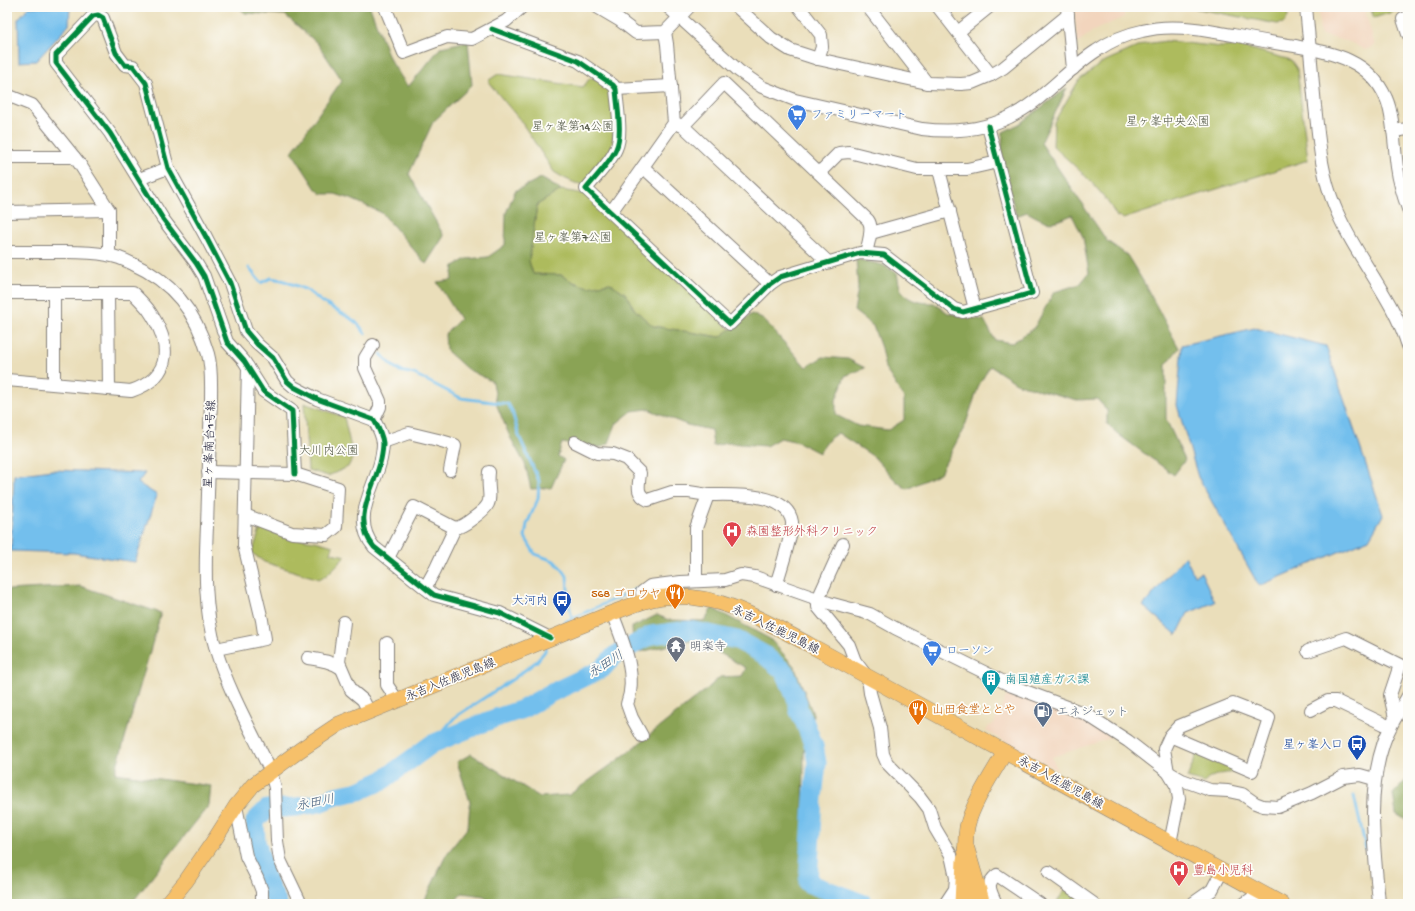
<svg xmlns="http://www.w3.org/2000/svg" width="1415" height="911" viewBox="0 0 1415 911" font-family="'Gochi Hand','Klee One',sans-serif">
	<rect width="100%" height="100%" fill="#fdfcf7"/>
	<filter id="ink" filterUnits="userSpaceOnUse"><feTurbulence type="fractalNoise" baseFrequency=".025" numOctaves="2"/><feDisplacementMap in="SourceGraphic" scale="8" xChannelSelector="R" yChannelSelector="G"/><feConvolveMatrix kernelMatrix="1 2 1 2 8 2 1 2 1" color-interpolation-filters="sRGB"/></filter>
	<filter id="wash" filterUnits="userSpaceOnUse"><feTurbulence type="fractalNoise" baseFrequency=".012" numOctaves="4" result="noise"/><feDisplacementMap in="SourceGraphic" scale="16" xChannelSelector="R" yChannelSelector="G"/><feGaussianBlur stdDeviation="0.9" result="paint"/><feColorMatrix in="noise" values="0 0 0 0 0 0 0 0 0 0 0 0 0 0 0 0 0 1.4 0 .05"/><feComposite in="paint" operator="in"/></filter>
	<g filter="url(#wash)">
		<rect width="100%" height="100%" fill="#eadeba"/>
		<!-- built -->
		<g fill="#f2d5bd">
			<path d="M1074 7H1124V17L1093 31 1077 43Z"/>
			<path d="M1318 7H1364L1375 46 1365 50 1350 42 1322 35 1320 32Z"/>
			<path d="M1009 690 1095 725 1105 731 1111 738 1052 757 1058 771 986 731 989 726 994 724Z"/>
		</g>
		<!-- green -->
		<g fill="#adbb5d" stroke="#686e4c">
			<path d="M1188 7H1287L1288 17 1284 23 1277 24Z"/>
			<path d="M1370 7H1408L1374 18Z"/>
			<path d="M1166 41 1222 47 1240 46 1291 60 1297 69 1308 160 1123 219 1120 216 1117 217C1102 188 1076 168 1053 146L1054 122 1079 80 1103 62 1144 44Z"/>
			<path d="M498 74 583 87 590 78H594L611 90C612 105 617 133 612 146 606 160 594 173 585 185L575 183 564 178 554 172 520 120 489 83V80Z"/>
			<path d="M561 190 585 194 731 330 720 337 653 326 635 310 625 293 610 283 588 287 573 282 561 275 533 274 529 261 537 205Z"/>
			<path d="M304 403 344 417 353 457 348 467 328 476 308 470Z"/>
			<path d="M261 527 285 537 315 541 333 546 331 553 346 556 327 575 319 579 264 562 252 553Z"/>
			<path d="M1197 753 1241 772C1229 773 1213 772 1204 783L1187 778Z"/>
			<path d="M1065 889 1088 904H1056Z"/>
		</g>
		<!-- forest -->
		<g fill="#8aa354" stroke="#566248">
			<path d="M238 7H370L390 60 408 87 441 47 468 41 472 85 433 122 409 174 444 236 426 264 382 213 351 199 335 194H322L316 189 292 152 342 80 317 43 285 15 245 13Z"/>
			<path d="M1067 88 1041 143 1107 241 1127 255 1143 281 1179 348 1166 365V419L1185 460 1174 475 1119 435 1107 424V410L1097 399 1077 400 1018 384 990 366 979 385 965 426 940 473 907 489 897 482 874 457 838 433 830 438 819 453 798 442 780 438 766 446 728 443 713 446 711 430 687 425 648 409 632 411 616 424 609 443 602 447H587L562 443 558 456 564 460 551 488 531 489 525 464 510 437 497 406 493 382 467 369 446 350 445 334 460 319 437 282 452 280 454 266 466 259 488 257 505 245 506 213 515 191 541 178 561 190 537 205 529 261 533 274 561 275 573 282 588 287 610 283 625 293 635 310 653 326 720 337C731 329 741 321 752 314L764 320 806 367 823 357 848 359 865 368 845 376 836 400V415L858 426 888 430 904 420V398L885 368 881 348 873 326 854 311 858 288 856 259 883 265 897 273C898 278 899 287 902 292 910 302 923 303 934 303L948 313 984 320 995 340 1012 343 1034 328 1054 292 1080 284 1089 273 1083 237 1072 215C1049 225 1049 224 1027 212L1016 216 1001 155 1003 132 1019 124Z"/>
			<path d="M80 586 161 613 115 773 211 786 209 805 131 904H10L7 900V590Z"/>
			<path d="M712 608 770 639 794 666 813 714 804 753 802 884 822 898 844 904H493L484 896 462 893 453 904H423L446 855 468 827 470 802 457 762 471 754 540 797 569 795 622 757 707 689 720 677 742 676 746 668 702 643 679 640 666 646 640 652 633 645 632 627 657 615 669 620 705 621Z"/>
			<path d="M1408 772V821L1396 814 1393 794 1406 780Z"/>
		</g>
		<!-- water -->
		<g fill="#73bfed" stroke="#4a7094">
			<path d="M29 7H70L69 25 36 61 19 62 18 19Z"/>
			<path d="M1255 328 1326 346 1383 515 1369 539 1259 586 1198 477 1177 405 1182 345Z"/>
			<path d="M52 470 145 473 138 483 157 495 135 562 74 553 11 551 14 475Z"/>
			<path d="M1185 556 1194 575 1201 572 1215 602 1188 613 1177 635 1143 606Z"/>
		</g>
		<g fill="none" stroke-linecap="round" stroke-linejoin="round">
			<!-- stream -->
			<g stroke="#73bfed" stroke-width="3">
				<path d="M249 268 261 283 271 278 282 280 307 290 322 302 350 318 358 324 365 333"/>
				<path d="M381 354 390 364 400 371 414 374 461 398 508 404 512 411 519 436 539 481 538 499 527 524 525 537 535 554 554 561 563 570 567 576 569 604 572 618"/>
				<path d="M564 622 639 588"/>
				<path d="M432 744 455 717 513 679 537 661 545 651 546 645"/>
				<path d="M1354 796 1366 849"/>
			</g>
			<!-- river -->
			<path stroke="#73bfed" stroke-width="19" d="M278 904 267 881 256 841 255 821 267 809 297 807 319 803 335 796 359 791 383 780 432 744 493 719 523 709 549 694 602 669 614 656 651 635 690 630 737 640 763 654 785 672 798 703V709L805 723 814 746 817 763 813 798 808 883 864 904"/>
		</g>
	</g>
	<g filter="url(#ink)">
		<g fill="none" stroke-linecap="round" stroke-linejoin="round">
			<!-- minor casing -->
			<g stroke="#86807a" stroke-width="14">
				<g id="minor">
					<path d="M385 7 404 53 447 37 472 39 506 21 522 7"/>
					<path d="M597 7 619 20 636 33 665 32 689 7"/>
					<path d="M668 7 739 71 762 87 795 100 922 129C955 133 988 130 1017 113 1046 97 1068 69 1096 51 1109 42 1127 34 1142 31 1172 23 1203 30 1233 35 1253 39 1274 43 1295 46 1332 53 1369 59 1386 98 1394 115 1394 147 1397 167 1399 182 1403 195 1408 209"/>
					<path d="M737 7 771 38 790 50 818 59 927 83 961 84 972 83 991 75 1003 68 1068 15"/>
					<path d="M799 7 821 35 822 47 818 59"/>
					<path d="M868 7 927 83"/>
					<path d="M938 7 991 75"/>
					<path d="M1067 7 1073 69"/>
					<path d="M1306 7C1309 40 1312 73 1315 106 1319 141 1321 174 1335 207 1354 255 1393 297 1408 346"/>
					<path d="M1408 17 1403 19 1408 34"/>
					<path d="M492 29 578 61 613 85 616 89C617 106 623 134 616 149 610 163 596 176 586 189L730 324 770 284 780 277 860 253 884 255 954 309 963 312 1032 293 988 126"/>
					<path d="M958 32 989 7"/>
					<path d="M616 89 671 86"/>
					<path d="M7 95 32 105 79 163 107 207 109 210V255"/>
					<path d="M674 123 683 126 828 262"/>
					<path d="M683 126 724 83 868 220C874 228 868 243 866 253"/>
					<path d="M1393 131 1408 129"/>
					<path d="M7 157H74"/>
					<path d="M643 167 770 284"/>
					<path d="M939 170 975 309"/>
					<path d="M819 173 839 153 849 152 917 169H967L998 162"/>
					<path d="M139 179 168 168"/>
					<path d="M7 212 109 210"/>
					<path d="M611 212 674 123 667 44 665 32"/>
					<path d="M871 233 950 211"/>
					<path d="M7 252C26 252 46 252 65 252 79 252 93 252 107 255 116 256 125 260 133 264 173 282 196 312 208 354 212 368 211 384 211 399 210 441 208 484 207 526 205 567 204 610 216 650 229 692 252 732 271 772L275 788 277 841 280 860 301 904"/>
					<path d="M7 293H133C138 298 143 303 148 309 171 342 175 376 131 391L7 380"/>
					<path d="M108 293 109 389"/>
					<path d="M373 345 365 358V368L380 401V407L374 420"/>
					<path d="M54 384V293"/>
					<path d="M383 442 409 433 438 440 455 445 450 470"/>
					<path d="M575 442 597 453 613 454 626 459 640 473C639 485 635 494 648 500L672 492H689L708 495 696 528V581"/>
					<path d="M208 472 295 474 338 488 336 527 326 535 292 533 245 515"/>
					<path d="M295 474 292 411 263 391 244 361 227 342 204 276 196 263 163 219 110 133 56 63V55L93 16 98 15 103 18 116 53 125 65 133 66 146 83 168 168 206 237 230 283 246 331 257 344 273 358 287 381 294 387 317 399 374 420C378 427 382 435 383 443 383 448 382 454 381 459 375 488 350 518 374 547L434 595 500 613 550 638"/>
					<path d="M708 495C732 495 787 491 792 522 793 532 780 572 776 585"/>
					<path d="M455 528C462 527 467 523 472 519 499 500 486 499 489 472"/>
					<path d="M843 544 818 599V607L849 645 855 661 868 678 870 693 880 728 883 754 887 763 920 797 929 809 935 828 951 855 956 878 955 889 945 904"/>
					<path d="M388 558 414 507 455 528 435 570 425 588"/>
					<path d="M643 602 642 592 650 586 681 582 725 580 741 575 755 577 829 603 870 614 895 628 1012 686 1086 714 1128 741 1168 772 1182 780 1210 790 1228 791 1242 794 1255 803 1263 806 1278 807 1312 793 1343 777 1360 775 1374 779"/>
					<path d="M612 613C623 641 638 675 627 704L632 718 642 736"/>
					<path d="M344 622 339 662 351 690 363 700 369 712"/>
					<path d="M387 643V685L397 700"/>
					<path d="M216 649 265 639 262 620 244 545 248 367"/>
					<path d="M1308 651 1346 638 1400 665 1390 695 1395 718"/>
					<path d="M308 658C320 660 330 661 341 668"/>
					<path d="M1311 710 1328 701H1336L1390 727"/>
					<path d="M1170 736 1252 771 1269 718 1233 704 1179 726 1170 736 1164 749 1168 772 1177 787 1179 799 1170 843"/>
					<path d="M236 806 246 856 257 878 262 891V904"/>
					<path d="M1049 872 1094 904"/>
					<path d="M996 904C992 893 984 884 997 875L1040 904"/>
					<path d="M1192 904 1212 890 1222 871"/>
					<path d="M1244 904 1251 899 1263 894"/>
					<path d="M1379 904C1375 851 1366 797 1383 745 1388 728 1399 712 1408 696"/>
				</g>
			</g>
			<!-- major casing -->
			<g stroke="#86807a" stroke-width="16">
				<g id="major">
					<path d="M167 904 186 881 215 839 236 806 253 785 300 750 339 724 612 613C629 607 647 598 665 597 719 592 764 621 810 645L1282 904"/>
					<path d="M972 904C969 880 963 850 967 827 972 804 993 773 1005 752"/>
				</g>
			</g>
			<!-- highway casing -->
			<g stroke="#86807a" stroke-width="18">
				<g id="highway">
					<path d="M966 849 982 904"/>
					<path d="M963 904 965 860"/>
				</g>
			</g>
			<!-- minor -->
			<use href="#minor" stroke="#fff" stroke-width="12"/>
			<!-- major -->
			<use href="#major" stroke="#f6c06b" stroke-width="15"/>
			<!-- highway -->
			<use href="#highway" stroke="#f6c06b" stroke-width="17"/>
			<!-- cycleway casing -->
			<g stroke="#fdfcf7" stroke-width="8">
				<g id="cycleway">
					<path d="M492 29 578 61 613 85 616 89C617 106 623 134 616 149 610 163 596 176 586 189L730 324 770 284 780 277 860 253 884 255 954 309 963 312 1032 293 988 126"/>
					<path d="M295 474 292 411 263 391 244 361 227 342 204 276 196 263 163 219 110 133 56 63V55L93 16 98 15 103 18 116 53 125 65 133 66 146 83 168 168 206 237 230 283 246 331 257 344 273 358 287 381 294 387 317 399 374 420C378 427 382 435 383 443 383 448 382 454 381 459 375 488 350 518 374 547L434 595 500 613 550 638"/>
				</g>
			</g>
			<!-- cycleway -->
			<use href="#cycleway" stroke="#00873e" stroke-width="5"/>
		</g>
	</g>
	<!-- icons -->
	<defs>
		<g id="supermarket-pin" transform="scale(1)"><path d="M0 17L-7.5 6A9.5 9.5 0 1 1 7.5 6Z" fill="#3f7fe0" stroke="#fdfcf7"/><path d="M-6-5.5h2.5l.6 2H6L4.5 2H-2.5L-4.4-4H-6ZM-1.5 3.2a1.3 1.3 0 1 0 .1 0ZM3 3.2a1.3 1.3 0 1 0 .1 0Z" fill="#fff"/></g>
		<g id="hospital-pin" transform="scale(1)"><path d="M0 17L-7.5 6A9.5 9.5 0 1 1 7.5 6Z" fill="#e0444e" stroke="#fdfcf7"/><path d="M-5-5h3v3.5h4V-5h3V5h-3V1.5h-4V5h-3Z" fill="#fff"/></g>
		<g id="restaurant-pin" transform="scale(1)"><path d="M0 17L-7.5 6A9.5 9.5 0 1 1 7.5 6Z" fill="#e8710a" stroke="#fdfcf7"/><path d="M-5-6h1v4h1v-4h1v4h1v-4h1v5L-1.5 .5V6h-2V.5L-5-1ZM5-6V6H3V1.5H1.5Q1.5-4 5-6Z" fill="#fff"/></g>
		<g id="bus-pin" transform="scale(1)"><path d="M0 17L-7.5 6A9.5 9.5 0 1 1 7.5 6Z" fill="#1a4fb4" stroke="#fdfcf7"/><path d="M-5-6H5V4H4V6H2V4H-2V6H-4V4H-5ZM-3.5-4V0h7V-4ZM-3.5 1.2v1.5H-2V1.2ZM2 1.2v1.5H3.5V1.2Z" fill="#fff"/></g>
		<g id="temple-pin" transform="scale(1)"><path d="M0 17L-7.5 6A9.5 9.5 0 1 1 7.5 6Z" fill="#6b7280" stroke="#fdfcf7"/><path d="M0-6L5-2H3V0L6.5 2.5H4V6H1.5V3h-3V6H-4V2.5H-6.5L-3 0V-2H-5Z" fill="#fff"/></g>
		<g id="building-pin" transform="scale(1)"><path d="M0 17L-7.5 6A9.5 9.5 0 1 1 7.5 6Z" fill="#0f9aa8" stroke="#fdfcf7"/><path d="M-4-6H4V6H1V3H-1V6H-4ZM-2.5-4.3h1.7v1.8h-1.7ZM.8-4.3h1.7v1.8H.8ZM-2.5-1h1.7V.8h-1.7ZM.8-1h1.7V.8H.8Z" fill="#fff"/></g>
		<g id="fuel-pin" transform="scale(1)"><path d="M0 17L-7.5 6A9.5 9.5 0 1 1 7.5 6Z" fill="#5c6f8a" stroke="#fdfcf7"/><path d="M-5.5-6h7V0h2V4h1.3V-2.5L3-4.5l.8-.8L6-3V5H2.5V1h-1V6h-7ZM-4.2-4.7v3.2H.2V-4.7Z" fill="#fff"/></g>
	</defs>
	<g fill-rule="evenodd">
		<use href="#supermarket-pin" x="797" y="114"/>
		<use href="#hospital-pin" x="732" y="531"/>
		<use href="#restaurant-pin" x="675" y="593"/>
		<use href="#bus-pin" x="562" y="600"/>
		<use href="#temple-pin" x="676" y="646"/>
		<use href="#supermarket-pin" x="932" y="650"/>
		<use href="#building-pin" x="991" y="679"/>
		<use href="#restaurant-pin" x="918" y="709"/>
		<use href="#fuel-pin" x="1043" y="711"/>
		<use href="#bus-pin" x="1357" y="744"/>
		<use href="#hospital-pin" x="1179" y="870"/>
	</g>
	<g text-anchor="middle" stroke-width="3.5" stroke-linejoin="round" paint-order="stroke">
		<!-- shop labels -->
		<g font-size="12" fill="#366cbe" stroke="#fdfcf7" text-anchor="start">
			<text x="811" y="118">ファミリーマート</text>
			<text x="946" y="654">ローソン</text>
		</g>
		<!-- park labels -->
		<g font-size="12" fill="#535847" stroke="#fdfcf7">
			<text x="1168" y="125">星ヶ峯中央公園</text>
			<text x="573" y="130">星ヶ峯第14公園</text>
			<text x="573" y="241">星ヶ峯第7公園</text>
			<text x="329" y="454">大川内公園</text>
		</g>
		<!-- street labels -->
		<g font-size="12" fill="#22223b" stroke="#fdfcf7">
			<text transform="translate(209 444) rotate(-88)" y="4">星ヶ峯南台1号線</text>
			<text transform="translate(776 629) rotate(26)" y="4">永吉入佐鹿児島線</text>
			<text transform="translate(450 679) rotate(-22)" y="4">永吉入佐鹿児島線</text>
			<text transform="translate(1061 782) rotate(29)" y="4">永吉入佐鹿児島線</text>
		</g>
		<!-- health labels -->
		<g font-size="12" fill="#be3a42" stroke="#fdfcf7" text-anchor="start">
			<text x="746" y="535">森園整形外科クリニック</text>
			<text x="1193" y="874">豊島小児科</text>
		</g>
		<!-- food labels -->
		<g font-size="12" fill="#c56008" stroke="#fdfcf7" text-anchor="end">
			<text x="661" y="597">568 ゴロウヤ</text>
			<text x="932" y="713" text-anchor="start">山田食堂ととや</text>
		</g>
		<!-- transit labels -->
		<g font-size="12" fill="#164399" stroke="#fdfcf7" text-anchor="end">
			<text x="548" y="604">大河内</text>
			<text x="1343" y="748">星ヶ峯入口</text>
		</g>
		<!-- worship labels -->
		<g font-size="12" fill="#5b616d" stroke="#fdfcf7" text-anchor="start">
			<text x="690" y="650">明楽寺</text>
		</g>
		<!-- culture labels -->
		<g font-size="12" fill="#0d838f" stroke="#fdfcf7" text-anchor="start">
			<text x="1005" y="683">南国殖産ガス課</text>
		</g>
		<!-- service labels -->
		<g font-size="12" fill="#4e5e75" stroke="#fdfcf7" text-anchor="start">
			<text x="1057" y="715">エネジェット</text>
		</g>
		<!-- water labels -->
		<g font-size="13" font-style="italic" fill="#3e5979" stroke="#fdfcf7">
			<text transform="translate(605 663) rotate(-33)" y="5">永田川</text>
			<text transform="translate(315 801) rotate(-11)" y="5">永田川</text>
		</g>
	</g>
	<!-- margin -->
	<rect width="1415" height="911" fill="none" stroke="#fdfcf7" stroke-width="24"/>
</svg>
